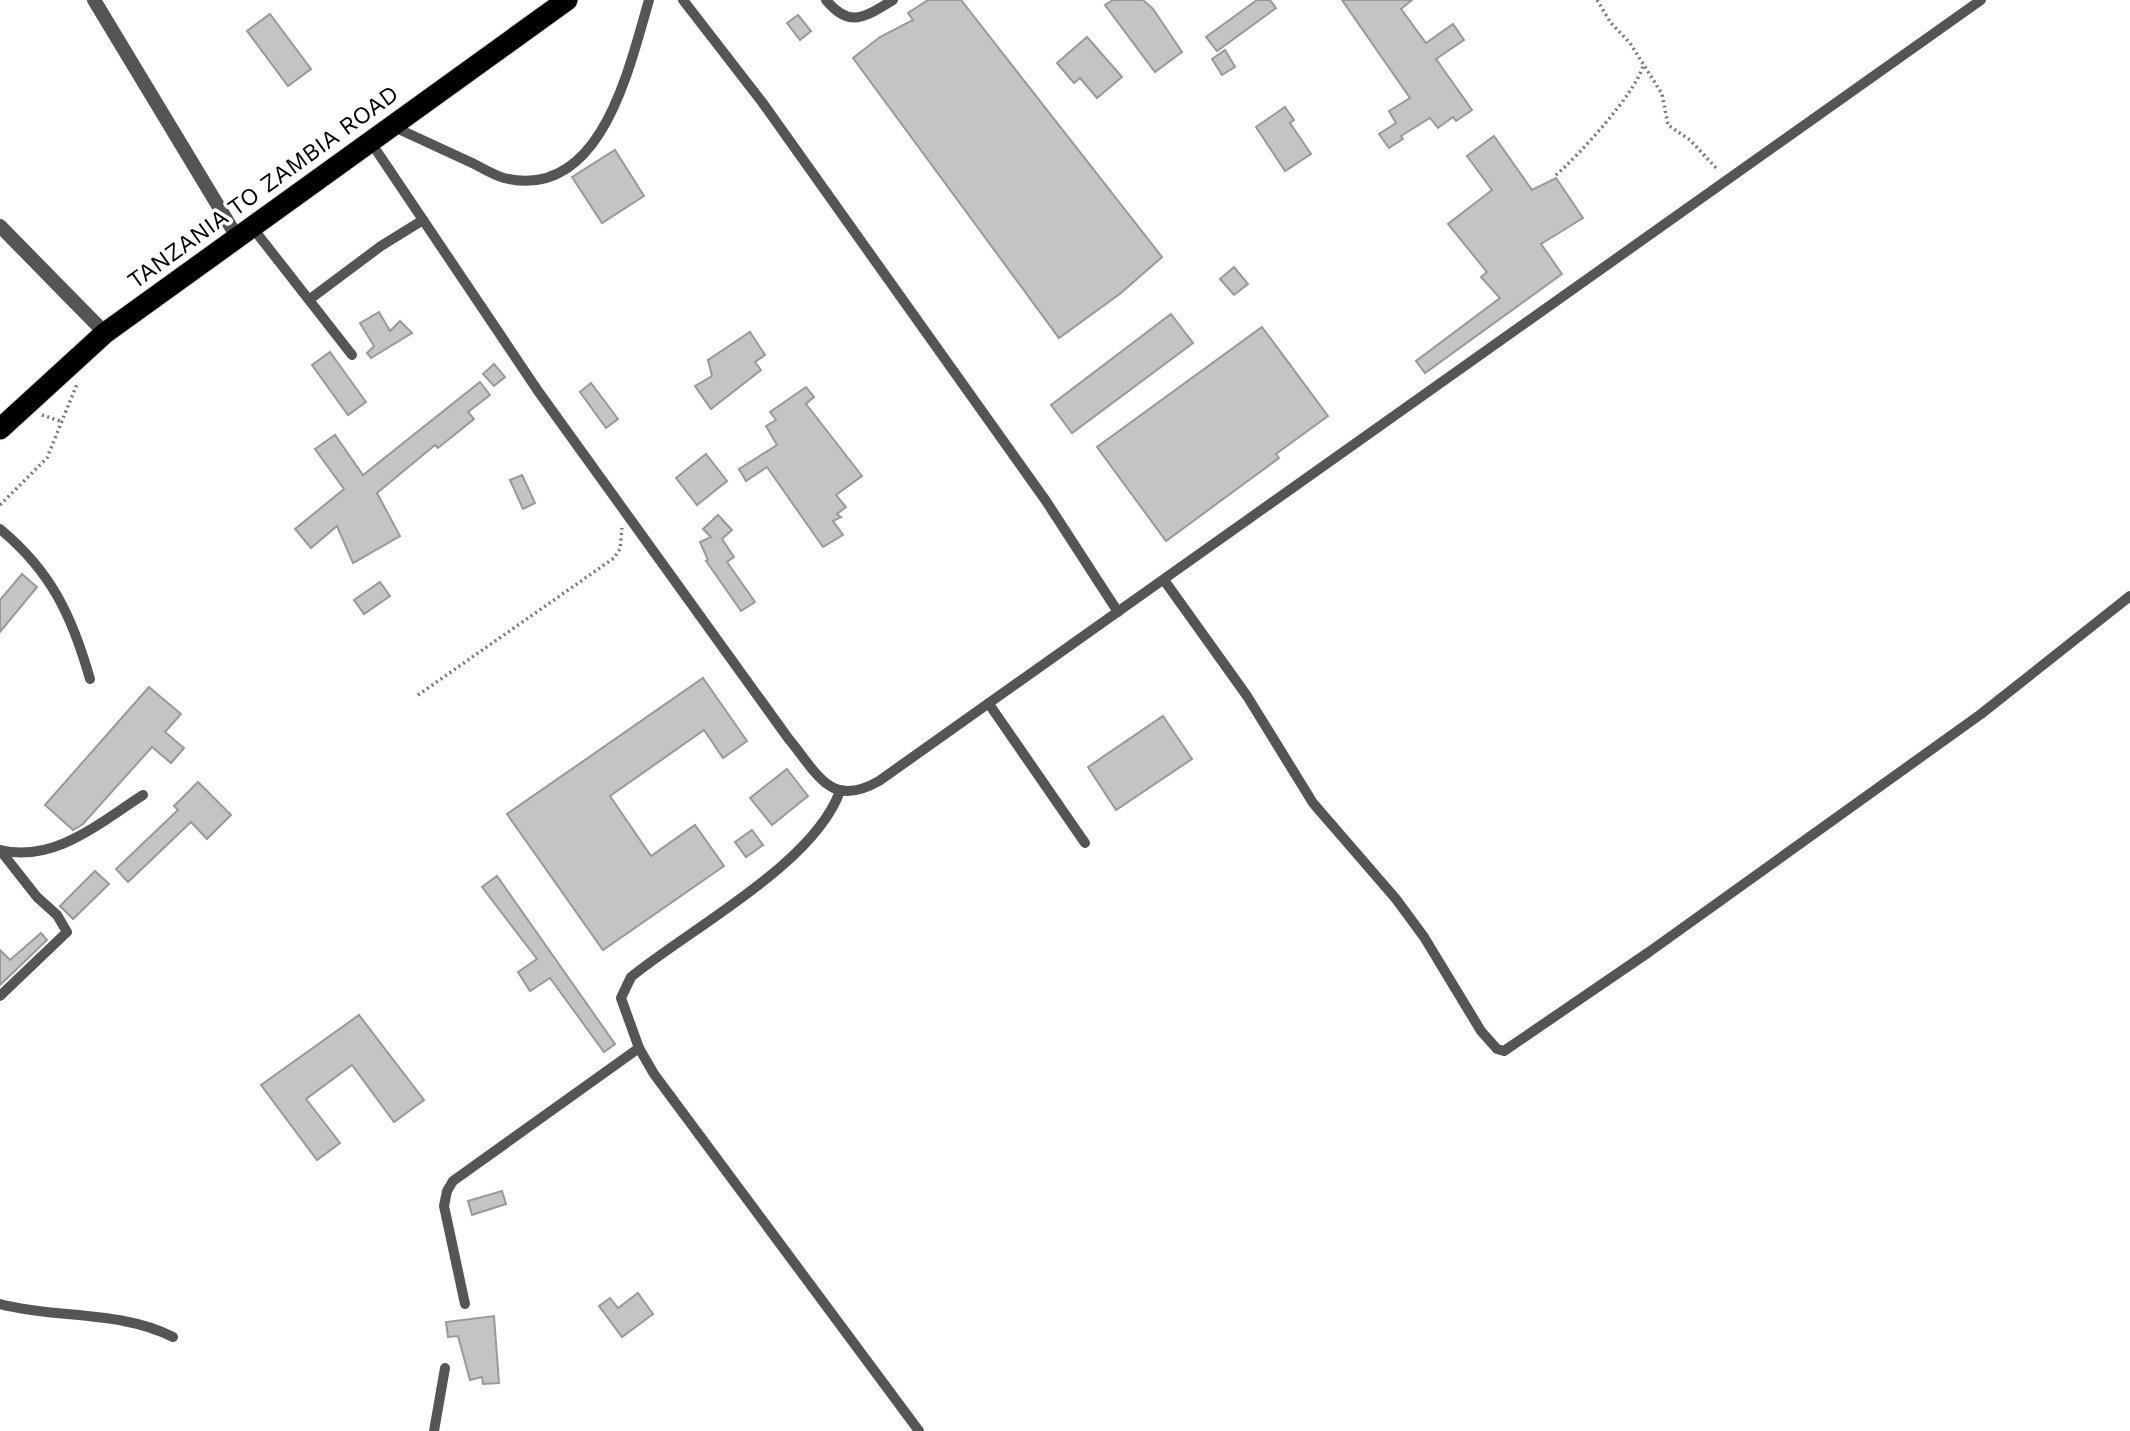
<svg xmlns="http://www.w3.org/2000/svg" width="2130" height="1431" viewBox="0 0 2130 1431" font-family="'Work Sans',sans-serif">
	<rect width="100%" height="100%" fill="#fff"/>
	<!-- building -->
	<g fill="#c4c4c4" stroke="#999" stroke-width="2">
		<path d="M928 0H961L1162 257 1121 293 1059 338 853 58 880 37 913 20 908 13Z"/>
		<path d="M1113 0H1143L1153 9 1182 52 1155 72 1105 5Z"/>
		<path d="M1257 0H1270L1276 8 1217 51 1206 37Z"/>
		<path d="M1342 0H1412L1401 9 1426 43 1453 24 1464 40 1436 59 1472 110 1456 121 1453 117 1438 128 1430 118 1401 136 1403 139 1389 148 1379 134 1396 123 1389 111 1410 98Z"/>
		<path d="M270 14 311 69 288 86 247 31Z"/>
		<path d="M798 15 811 31 800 40 787 23Z"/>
		<path d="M1087 37 1122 77 1097 98 1080 78 1074 83 1057 63Z"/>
		<path d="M1225 50 1235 67 1222 75 1212 59Z"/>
		<path d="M1285 107 1294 120 1290 123 1311 154 1285 171 1256 127Z"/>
		<path d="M1494 136 1532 190 1556 178 1583 218 1541 244 1562 274 1425 373 1416 361 1500 298 1481 277 1487 272 1448 224 1492 190 1467 156Z"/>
		<path d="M615 150 644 196 602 223 572 177Z"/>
		<path d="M1234 267 1248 284 1234 295 1220 279Z"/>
		<path d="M379 312 390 331 400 321 412 333 371 358 367 353 374 346 360 323Z"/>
		<path d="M1171 314 1193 343 1072 433 1051 405Z"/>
		<path d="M1262 327 1328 416 1276 454 1279 458 1166 541 1097 447Z"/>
		<path d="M750 332 765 355 755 362 761 370 711 409 695 386 712 376 708 360Z"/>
		<path d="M330 352 366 402 348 415 312 365Z"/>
		<path d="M494 364 505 377 494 386 483 374Z"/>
		<path d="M480 382 490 395 468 412 474 419 438 448 435 445 377 493 400 536 353 563 337 526 311 548 295 529 344 489 315 449 335 435 363 475Z"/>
		<path d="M591 383 618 419 606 428 580 392Z"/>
		<path d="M806 387 814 397 806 404 862 476 836 495 846 507 837 514 841 517 833 521 843 535 823 547 767 467 746 481 739 469 777 445 766 426 776 420 770 412Z"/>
		<path d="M706 454 727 481 697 505 676 478Z"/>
		<path d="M522 475 535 503 523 509 510 480Z"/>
		<path d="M718 515 732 530 722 539 734 557 727 562 755 602 741 611 706 561 708 560 700 542 711 537 703 529Z"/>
		<path d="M22 574 37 587 0 632V600Z"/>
		<path d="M380 582 390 596 364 614 354 600Z"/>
		<path d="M703 678 747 741 723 758 704 730 610 796 651 856 695 825 724 866 603 950 507 814Z"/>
		<path d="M149 687 181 714 165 732 184 748 171 763 152 747 83 824 73 830 45 805Z"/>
		<path d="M1163 716 1192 759 1116 810 1088 767Z"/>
		<path d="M787 769 808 796 772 825 750 798Z"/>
		<path d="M198 782 231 815 207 839 191 822 128 882 116 869 178 810 174 806Z"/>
		<path d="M752 830 763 845 746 857 735 842Z"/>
		<path d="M95 871 109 884 73 919 60 906Z"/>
		<path d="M497 876 615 1044 604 1052 550 978 530 991 518 972 537 959 482 887Z"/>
		<path d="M41 933 47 940 0 985V950L10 960Z"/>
		<path d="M359 1015 424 1100 394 1122 352 1065 306 1099 340 1143 317 1160 261 1085Z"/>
		<path d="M502 1191 506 1204 472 1215 468 1201Z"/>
		<path d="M638 1293 653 1314 622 1337 599 1306 610 1298 618 1308Z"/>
		<path d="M494 1316 499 1383 483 1384 482 1377 470 1380 458 1336 448 1337 446 1322Z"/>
	</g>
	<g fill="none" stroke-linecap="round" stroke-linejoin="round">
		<!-- highway casing -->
		<g stroke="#dbdbdb" stroke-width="23">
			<path id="highway" d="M0 429 105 333 567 0"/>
		</g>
		<!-- path -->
		<g stroke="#777" stroke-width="3.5" stroke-dasharray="2 3.5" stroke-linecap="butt">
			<path d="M1597 0 1611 23 1630 43 1662 94 1668 125 1690 140 1718 170"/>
			<path d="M1556 175C1579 155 1635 94 1643 66"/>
			<path d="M42 415 63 422"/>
			<path d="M0 505 47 458 77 384"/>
			<path d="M418 695 614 558 620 549 622 528"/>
		</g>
		<!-- lane -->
		<g stroke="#555" stroke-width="10">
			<path d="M683 0 762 102 1046 501 1118 612"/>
			<path d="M826 0C850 29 865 17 893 0"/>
			<path d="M392 126C418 138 444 150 470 162 481 167 493 175 504 178 601 202 629 68 649 0"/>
			<path d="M370 141 538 391 788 738C818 774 830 809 879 781L1981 0"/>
			<path d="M252 227 352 355"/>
			<path d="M310 299 381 246 423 220"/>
			<path d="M0 529C51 571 72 616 90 679"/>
			<path d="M1164 580 1247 696 1313 803 1396 899 1424 937 1481 1031 1497 1049 1504 1051 1649 952 1981 714 2130 596"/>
			<path d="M989 704 1085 843"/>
			<path d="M840 791C814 864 691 928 631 977L621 998 639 1048 654 1074 919 1431"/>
			<path d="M0 850 37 897 57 915 67 932 0 996"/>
			<path d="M0 850C55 863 99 823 143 795"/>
			<path d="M0 1304C58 1319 119 1310 173 1337"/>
			<path d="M465 1304 444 1206 447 1191 453 1181 639 1048"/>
			<path d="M434 1431 445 1368"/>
		</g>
		<!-- street -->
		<g stroke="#555" stroke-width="14">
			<path d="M94 0 237 237"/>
			<path d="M0 226 105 333"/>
		</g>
		<!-- highway -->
		<use href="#highway" stroke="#000" stroke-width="21"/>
	</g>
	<g text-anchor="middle" stroke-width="7" stroke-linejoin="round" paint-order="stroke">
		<!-- street labels -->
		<g font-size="24" fill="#000" stroke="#fff">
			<text transform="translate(263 187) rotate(-36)" y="8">TANZANIA TO ZAMBIA ROAD</text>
		</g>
	</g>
</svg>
